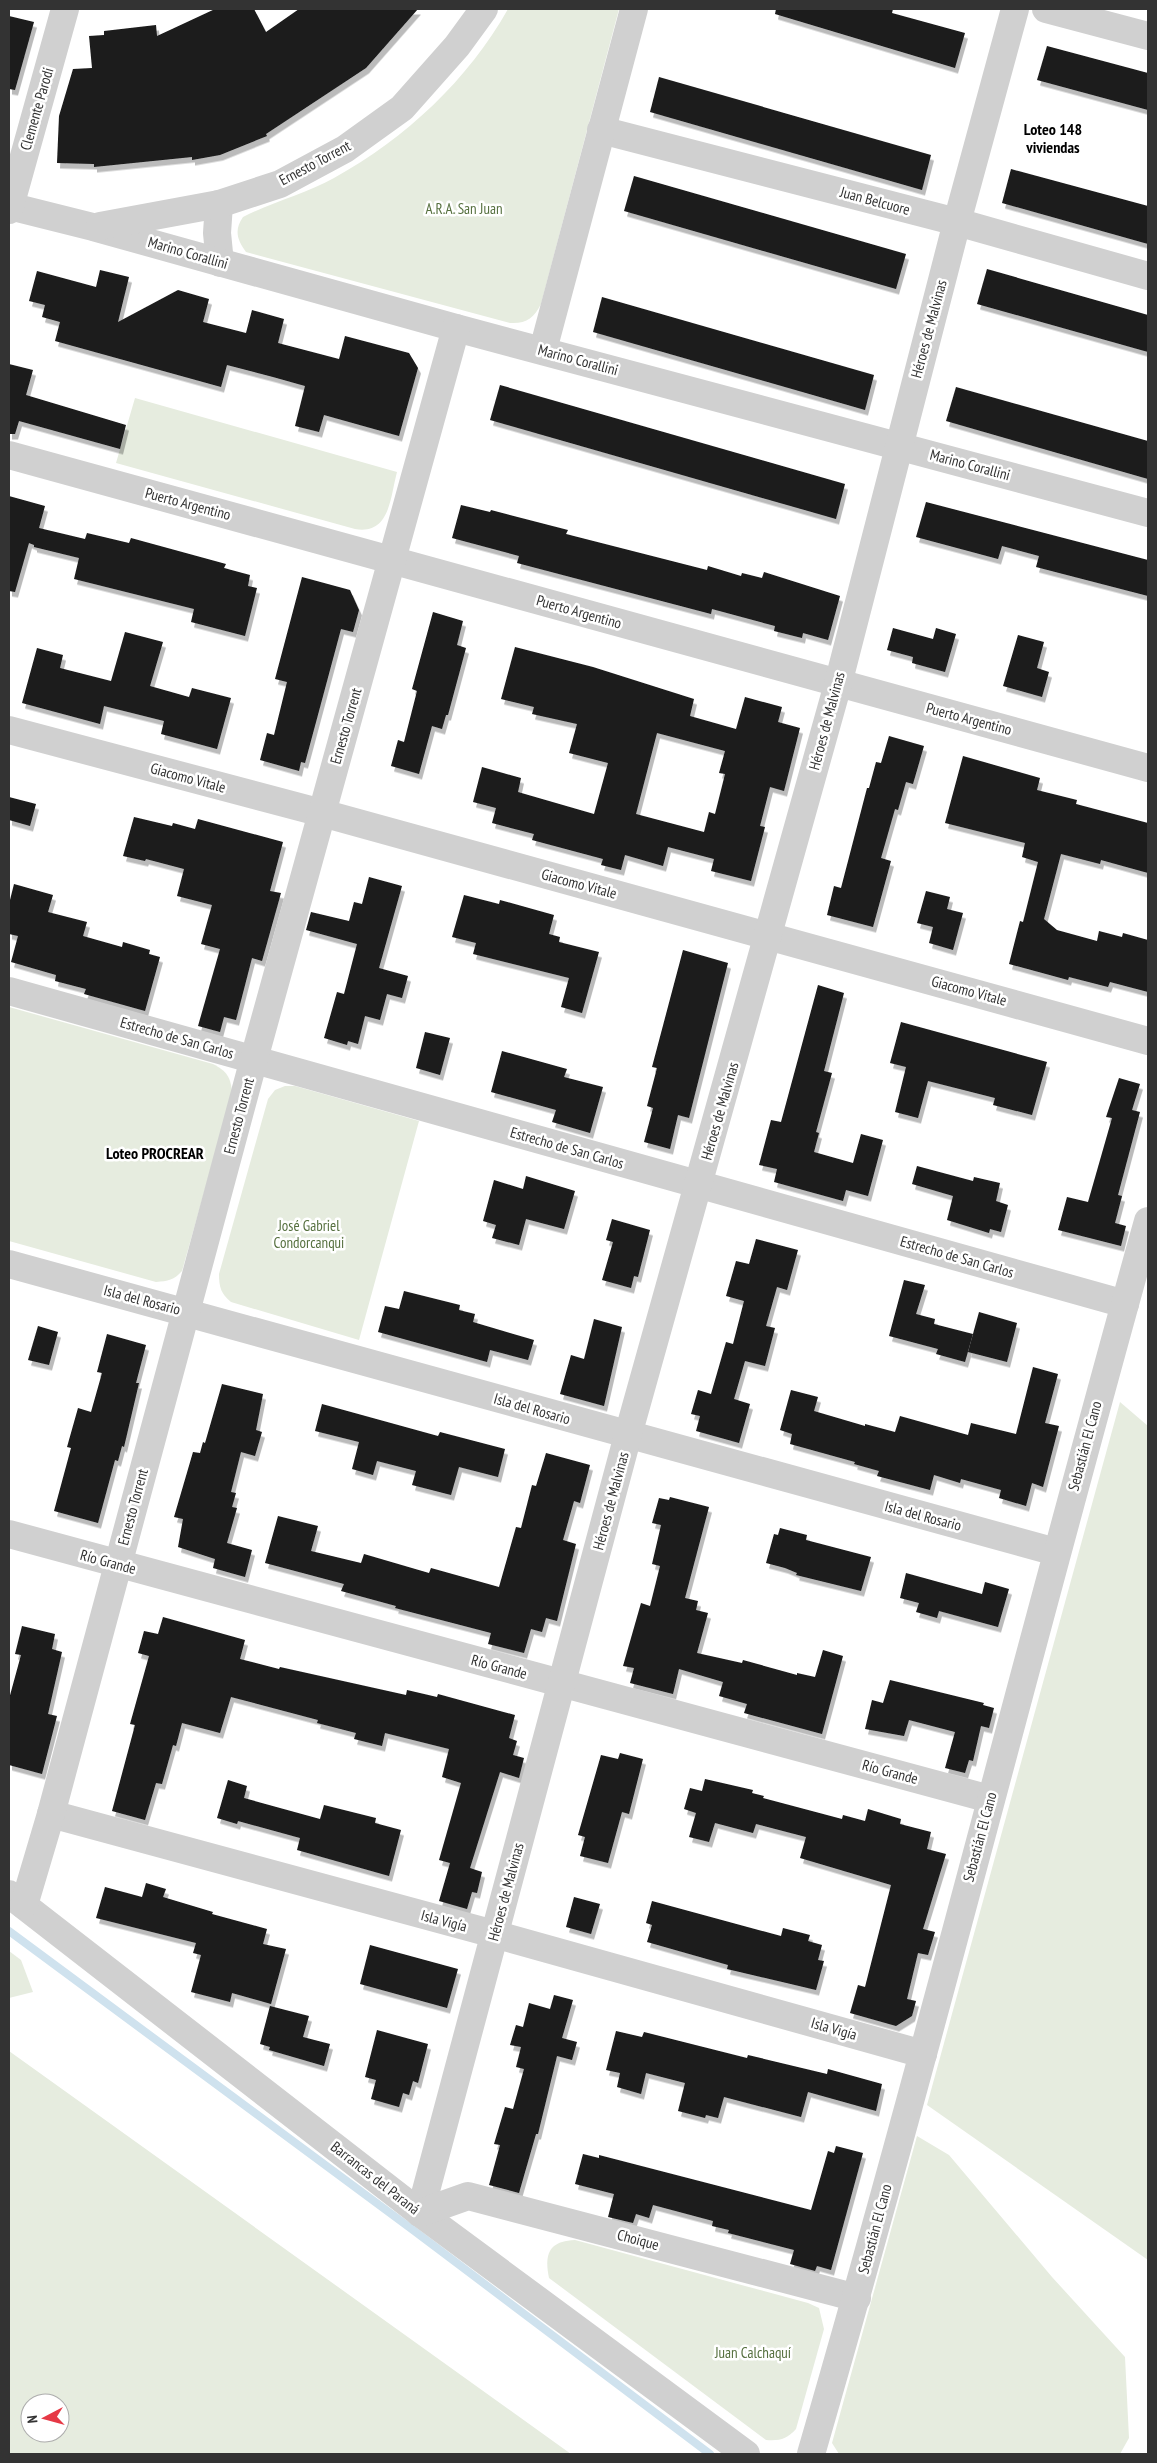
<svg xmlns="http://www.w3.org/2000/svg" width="1157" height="2463" viewBox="0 0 1157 2463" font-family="'PT Sans Narrow',sans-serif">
	<defs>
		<filter id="shadow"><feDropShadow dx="3" dy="5.5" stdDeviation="0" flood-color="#0004"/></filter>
	</defs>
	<rect width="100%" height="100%" fill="#fff"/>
	<!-- green -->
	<g fill="#e6ecdf" fill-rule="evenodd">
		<path d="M508 9H619L541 304C534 318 526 324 510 323L246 252C237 240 234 230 243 217 272 202 305 194 334 178 406 138 468 80 508 9Z"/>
		<path d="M135 398 397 472C390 498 390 535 355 529L116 463Z"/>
		<path d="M9 1007 213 1064C227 1071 231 1078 232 1093L182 1271C174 1280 168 1281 156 1282L9 1241Z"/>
		<path d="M285 1086H295L419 1121 359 1340 231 1302C221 1294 219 1287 219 1274L268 1099 275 1090Z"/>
		<path d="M1120 1402 1148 1426V2260L927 2105Z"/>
		<path d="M9 1951 21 1960 33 1992 9 1998Z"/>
		<path d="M9 2051 571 2454H9ZM30 2403H60V2433H30Z"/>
		<path d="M917 2136 949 2155 1052 2277 1125 2357 1129 2438 1120 2454H839L832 2443Z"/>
		<path d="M575 2240 808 2303 819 2308 824 2329 796 2429C787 2439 780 2441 766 2440L549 2278C544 2254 549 2241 575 2240Z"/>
	</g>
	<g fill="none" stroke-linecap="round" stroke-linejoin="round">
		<!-- stream -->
		<path stroke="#cfe2ee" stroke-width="8" d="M9 1931 413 2230 710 2454"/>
	</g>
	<!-- building -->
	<g fill="#1a1a1a" fill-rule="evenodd" filter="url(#shadow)">
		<path d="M215 9H254L266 32 299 9H418L366 68 266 134 267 136 220 155 192 160V157L94 167V164L57 163 59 116 73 69 92 68 89 36 104 35V31L156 25 157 36Z"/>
		<path d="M776 9H893L892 13 965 33 955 68 775 14Z"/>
		<path d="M9 16 34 22 15 90 9 89Z"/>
		<path d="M1047 46 1148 73V110L1037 80Z"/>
		<path d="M659 77 931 155 922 190 650 112Z"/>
		<path d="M1011 169 1148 206V244L1002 203Z"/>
		<path d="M634 176 906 254 896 289 624 211Z"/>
		<path d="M987 269 1148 315V352L977 304Z"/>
		<path d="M100 270 129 277 118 322 178 290 209 299 203 322 246 333 252 310 284 319 278 343 339 359 345 336 409 353 418 368 399 436 324 415 319 432 295 426 305 386 273 377 227 365 221 387 55 341 60 322 42 317 45 305 29 301 37 271 96 287Z"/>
		<path d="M602 297 874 375 865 410 593 332Z"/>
		<path d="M9 364 33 370 26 395 126 425 120 449 19 421 15 434H9Z"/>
		<path d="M500 385 845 484 836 519 490 420Z"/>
		<path d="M956 387 1148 441V479L946 421Z"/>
		<path d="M9 496 45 506 39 528 85 539 87 533 129 543 131 538 226 564 224 568 250 575 248 586 257 588 245 636 191 622 194 609 74 579 79 558 34 547V545L29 543 15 592 9 591Z"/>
		<path d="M926 502 1148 560V596L1036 567 1039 556 1002 546 998 559 916 537Z"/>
		<path d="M461 505 490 512 491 510 568 530 566 534 707 570 708 566 741 576 742 573 762 578 764 572 840 596 828 640 803 633 802 638 774 631 775 626 712 609 711 614 517 563 519 556 452 538Z"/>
		<path d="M302 577 350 590 359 610 353 632 341 629 305 763 301 762 299 771 260 760 267 733 274 735 287 682 275 679Z"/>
		<path d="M433 612 463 621 457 645 466 648 448 715H446L442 729 432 726 419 774 391 766 398 740 404 742 417 691 412 689Z"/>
		<path d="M893 628 933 639 936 628 956 634 945 672 912 663 913 657 887 650Z"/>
		<path d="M125 632 163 642 150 686 189 697 192 688 231 698 217 749 161 734 164 721 104 706 100 724 22 703 37 648 63 655 60 668 111 681Z"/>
		<path d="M1018 635 1044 642 1037 668 1049 672 1042 697 1003 686Z"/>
		<path d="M515 647 593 667 694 699 690 716 736 729 745 697 782 707 778 722 800 728 784 791 770 787 760 826 765 827 751 881 711 871 714 859 668 847 663 866 625 855 621 870 601 865 603 859 532 840 534 834 492 823 496 808 473 802 482 767 521 778 518 792 594 814 608 763 569 753 577 724 532 714 534 707 501 699ZM657 733 725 751 719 773 725 774 715 814 709 812 704 832 636 814Z"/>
		<path d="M889 736 924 746 913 784 906 782 898 810 895 809 881 858 891 861 873 927 827 915 834 886 841 888 867 788H869L876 762 881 763Z"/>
		<path d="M963 756 1040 778 1037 790 1077 800 1076 804 1148 823V873L1101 860 1100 864 1061 854 1044 919 1057 930 1097 941 1099 931 1122 937 1123 933 1148 940V992L1110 982 1108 987 1069 977 1068 980 1009 964 1020 921 1023 922 1038 862 1022 857 1025 843 945 823Z"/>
		<path d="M9 797 36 804 30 826 9 820Z"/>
		<path d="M134 817 172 826 173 823 195 829 198 819 283 842 270 891 281 893 262 961 252 958 236 1020 224 1017 220 1032 198 1026 220 949 201 944 212 905 177 896 184 869 146 859 145 861 123 856Z"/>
		<path d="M369 877 402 886 379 968 408 976 402 998 387 994 380 1020 365 1016 358 1044 348 1041 347 1045 324 1038 337 992 344 994 357 944 306 930 311 912 349 921 354 902 362 904Z"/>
		<path d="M14 884 53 895 48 912 87 922 83 936 122 947 123 942 150 950 149 954 160 957 145 1011 84 994 86 989 55 981 56 975 11 962 18 936 9 934V904Z"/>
		<path d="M926 891 950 897 947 909 963 913 953 950 929 943 933 927 917 923Z"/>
		<path d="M464 895 499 904 500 900 554 915 549 934 560 937 559 942 599 952 582 1013 561 1007 569 978 473 954 476 943 452 937Z"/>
		<path d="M683 950 728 963 689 1118 678 1115 670 1149 644 1142 653 1108 647 1106 657 1068 652 1067Z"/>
		<path d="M818 985 844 993 824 1071 832 1073 816 1132 819 1133 814 1152 853 1163 861 1134 883 1140 868 1196 846 1190 843 1201 774 1182 777 1169 759 1165 771 1120 781 1122Z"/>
		<path d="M901 1022 1047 1062 1032 1115 993 1105 995 1098 928 1081 918 1118 895 1112 906 1067 890 1063Z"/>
		<path d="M425 1032 450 1038 440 1075 416 1068Z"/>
		<path d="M502 1051 567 1069 564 1077 603 1087 590 1133 552 1122 556 1110 491 1092Z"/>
		<path d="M1119 1078 1140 1084 1132 1110 1140 1112 1118 1195 1122 1196 1115 1223 1126 1226 1121 1246 1058 1230 1067 1197 1088 1202 1112 1118 1106 1117Z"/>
		<path d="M917 1166 973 1181 974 1177 1000 1183 996 1201 1008 1205 1001 1232 990 1229 989 1233 947 1220 953 1196 912 1184Z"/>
		<path d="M526 1176 575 1191 564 1229 526 1219 519 1245 492 1238 496 1225 483 1221 494 1180 523 1189Z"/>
		<path d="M612 1219 650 1230 638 1277 634 1276 631 1288 602 1280 613 1242 606 1240Z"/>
		<path d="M756 1239 798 1250 787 1290 777 1287 766 1326 775 1328 765 1366 745 1361 734 1399 750 1404 739 1443 696 1431 700 1416 691 1414 698 1390 711 1394 726 1342 733 1344 744 1301 726 1296 736 1261 749 1264Z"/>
		<path d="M904 1280 925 1285 916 1314 935 1319 934 1324 973 1334 965 1362 936 1354 938 1349 889 1336Z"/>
		<path d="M404 1291 460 1305 459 1310 475 1314 473 1322 534 1340 528 1360 490 1350 487 1362 378 1332 385 1306 399 1309Z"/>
		<path d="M979 1312 1017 1323 1007 1362 968 1352Z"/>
		<path d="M594 1319 622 1327 604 1406 560 1394 571 1355 584 1359Z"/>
		<path d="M38 1326 58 1332 49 1365 28 1360Z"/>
		<path d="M107 1334 146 1345 136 1383H139L124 1447 122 1446 118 1461 115 1460 98 1523 54 1511 71 1448 67 1447 78 1408 91 1412 102 1373 97 1372Z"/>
		<path d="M1033 1367 1058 1374 1045 1423 1059 1426 1043 1487 1032 1483 1026 1506 999 1498 1001 1490 961 1479 960 1483 934 1475 930 1490 877 1476 879 1471 854 1464 855 1462 790 1444 792 1434 780 1430 791 1390 818 1397 814 1411 865 1426V1424L895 1432 900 1416 968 1435 971 1423 1016 1434Z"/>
		<path d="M222 1384 263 1394 256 1430 262 1432 255 1456 241 1452 231 1492 236 1493 232 1507 237 1508 227 1543 252 1550 245 1577 213 1568 215 1559 178 1547 183 1519 174 1517 193 1452 200 1453 203 1442 205 1443Z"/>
		<path d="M322 1404 438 1436 440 1432 505 1449 498 1477 459 1467 451 1495 412 1485 416 1471 377 1461 373 1475 352 1469 359 1442 315 1431Z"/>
		<path d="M546 1453 590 1465 580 1503 574 1501 563 1540 576 1544 557 1621 546 1618 542 1632 531 1629 524 1653 488 1644 491 1633 395 1608 396 1606 341 1591 344 1584 265 1563 278 1516 318 1526 311 1551 361 1563 364 1554 429 1573 431 1568 499 1587 516 1527 521 1528 532 1485 536 1486Z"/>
		<path d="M670 1497 709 1507 685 1598 698 1601 696 1610 708 1613 697 1653 742 1663 743 1660 797 1675V1673L815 1677 823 1650 843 1656 822 1734 744 1713 747 1704 719 1696 723 1682 679 1669 673 1694 630 1683 634 1668 623 1666 641 1603 650 1606 660 1566 652 1564 661 1525 652 1523 659 1498 669 1500Z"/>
		<path d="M780 1528 807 1535 806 1540 871 1557 861 1591 796 1575 797 1573 785 1568 766 1563 774 1534 778 1535Z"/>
		<path d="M906 1573 982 1594 985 1582 1009 1589 998 1627 939 1611 937 1618 916 1612 919 1603 900 1598Z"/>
		<path d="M163 1617 245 1640 240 1659 279 1669 280 1667 406 1695 407 1690 437 1697 438 1694 515 1715 509 1738 517 1741 513 1755 524 1758 519 1778 500 1772 470 1868 482 1872 477 1893 472 1892 467 1909 439 1901 450 1863 439 1860 461 1783 442 1777 449 1749 385 1733 382 1746 354 1739 356 1733 317 1723 318 1720 231 1697 220 1733 182 1723 176 1746 173 1745 162 1784 156 1783 145 1820 112 1811 135 1725 130 1724 149 1656 138 1653 144 1631 158 1634Z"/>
		<path d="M22 1626 55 1634 52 1649 62 1652 48 1714 57 1716 42 1774 9 1765V1699L21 1655 15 1654Z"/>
		<path d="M890 1680 984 1703 983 1705 994 1708 989 1728 981 1726 973 1761 969 1760 965 1773 945 1768 955 1732 909 1720 904 1736 865 1729 872 1700 883 1703Z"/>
		<path d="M620 1753 643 1759 629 1814 622 1812 608 1863 580 1856 585 1837 578 1835 601 1755 618 1759Z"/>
		<path d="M705 1779 753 1790 752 1793 764 1796 763 1798 842 1819 843 1815 865 1821 868 1809 901 1819 900 1824 931 1832 927 1849 946 1854 923 1929 935 1932 928 1955 918 1953 907 1999 916 2001 912 2016 896 2026 850 2013 858 1985 865 1987 891 1885 800 1858 806 1837 756 1824 753 1833 715 1823 709 1842 689 1837 696 1813 684 1809 690 1788 702 1791Z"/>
		<path d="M228 1780 247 1786 244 1798 320 1819 324 1805 376 1818 375 1823 401 1830 389 1876 297 1850 300 1838 238 1821 237 1824 217 1818Z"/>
		<path d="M146 1883 166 1889 163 1897 213 1912 212 1914 267 1929 263 1944 286 1949 271 2004 232 1993 230 2002 191 1992 201 1955 193 1953 196 1943 96 1918 105 1887 142 1897Z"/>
		<path d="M574 1897 600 1904 591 1934 566 1927Z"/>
		<path d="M652 1901 781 1936 783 1928 810 1935 808 1941 822 1945 818 1960 824 1961 816 1990 727 1969 728 1965 647 1942 652 1925 646 1923Z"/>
		<path d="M370 1945 458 1969 447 2008 360 1984Z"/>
		<path d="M554 1995 573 2000 562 2038 577 2042 572 2060 557 2056 538 2134H536L519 2193 489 2185 500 2145 494 2144 505 2107 513 2109 524 2069 516 2067 521 2047 510 2045 516 2025 523 2027 529 2003 550 2009Z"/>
		<path d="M270 2006 309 2016 303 2037 330 2044 324 2066 269 2050 270 2047 260 2044Z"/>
		<path d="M377 2030 428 2044 418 2083 413 2081 409 2095 403 2093 399 2107 371 2099 376 2080 365 2077Z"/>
		<path d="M616 2031 642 2037 644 2032 747 2058 748 2055 827 2074 828 2069 882 2084 876 2111 808 2092 801 2117 724 2097 718 2118 706 2115 705 2118 678 2111 685 2083 646 2073 641 2094 617 2087 620 2073 606 2070Z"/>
		<path d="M836 2146 863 2153 831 2270 817 2266 815 2271 790 2264 794 2250 728 2233 729 2230 712 2226 713 2221 653 2205 649 2218 636 2214 633 2223 608 2217 614 2194 575 2184 583 2154 599 2158V2155L811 2210 828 2151 834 2153Z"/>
	</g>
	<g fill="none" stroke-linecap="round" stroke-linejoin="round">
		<!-- minor -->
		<g stroke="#d0d0d0" stroke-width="28">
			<path d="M1046 9 1148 36"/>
			<path d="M601 130 957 222 1148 276"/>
			<path d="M219 204 217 233 220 263"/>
			<path d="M9 206 93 227 456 328 1148 513"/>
			<path d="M9 210 65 9"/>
			<path d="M100 226 219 204 280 184 345 149 402 108 457 46 484 9"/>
			<path d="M543 350 634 9"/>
			<path d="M9 455 1148 768"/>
			<path d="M9 730 322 813 1148 1041"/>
			<path d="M9 991 1125 1304"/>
			<path d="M9 1264 1056 1552"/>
			<path d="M9 1534 990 1799"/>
			<path d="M51 1814 494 1934 923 2054"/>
			<path d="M9 1894 420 2213 746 2454"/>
			<path d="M24 1905 51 1814 254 1059 456 328"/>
			<path d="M420 2213 628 1435 838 684 957 222 1015 9"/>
			<path d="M420 2213 468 2196 857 2298"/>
			<path d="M811 2454C930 2045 1033 1631 1148 1221"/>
		</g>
	</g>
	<g text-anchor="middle" stroke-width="5" stroke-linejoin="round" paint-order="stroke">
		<!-- street labels -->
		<g font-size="15" fill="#333" stroke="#fff">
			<text transform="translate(37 109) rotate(-74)" y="5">Clemente Parodi</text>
			<text transform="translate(315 163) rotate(-28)" y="5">Ernesto Torrent</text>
			<text transform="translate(875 201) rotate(15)" y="5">Juan Belcuore</text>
			<text transform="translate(188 253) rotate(16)" y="5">Marino Corallini</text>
			<text transform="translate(929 329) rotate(-75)" y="5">Héroes de Malvinas</text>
			<text transform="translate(578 360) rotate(15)" y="5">Marino Corallini</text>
			<text transform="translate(970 465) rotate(15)" y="5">Marino Corallini</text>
			<text transform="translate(188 504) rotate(15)" y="5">Puerto Argentino</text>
			<text transform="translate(579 612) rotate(16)" y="5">Puerto Argentino</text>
			<text transform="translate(969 719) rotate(15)" y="5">Puerto Argentino</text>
			<text transform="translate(827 721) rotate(-75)" y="5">Héroes de Malvinas</text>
			<text transform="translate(346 726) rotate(-74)" y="5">Ernesto Torrent</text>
			<text transform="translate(188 778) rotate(15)" y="5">Giacomo Vitale</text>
			<text transform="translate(579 884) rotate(15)" y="5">Giacomo Vitale</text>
			<text transform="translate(969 991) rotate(15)" y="5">Giacomo Vitale</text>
			<text transform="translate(177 1038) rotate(16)" y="5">Estrecho de San Carlos</text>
			<text transform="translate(720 1111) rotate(-74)" y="5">Héroes de Malvinas</text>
			<text transform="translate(239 1116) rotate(-75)" y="5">Ernesto Torrent</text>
			<text transform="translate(567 1148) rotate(16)" y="5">Estrecho de San Carlos</text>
			<text transform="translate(957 1257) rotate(16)" y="5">Estrecho de San Carlos</text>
			<text transform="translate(142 1300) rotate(15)" y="5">Isla del Rosario</text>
			<text transform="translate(532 1409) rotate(16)" y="5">Isla del Rosario</text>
			<text transform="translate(1085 1446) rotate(-75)" y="5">Sebastián El Cano</text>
			<text transform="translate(611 1501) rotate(-75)" y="5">Héroes de Malvinas</text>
			<text transform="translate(133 1507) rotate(-75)" y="5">Ernesto Torrent</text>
			<text transform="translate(923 1516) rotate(15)" y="5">Isla del Rosario</text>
			<text transform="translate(108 1562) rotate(15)" y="5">Río Grande</text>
			<text transform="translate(499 1667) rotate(15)" y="5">Río Grande</text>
			<text transform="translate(890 1772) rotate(15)" y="5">Río Grande</text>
			<text transform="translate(980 1837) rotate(-75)" y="5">Sebastián El Cano</text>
			<text transform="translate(506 1892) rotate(-75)" y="5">Héroes de Malvinas</text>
			<text transform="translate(444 1921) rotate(15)" y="5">Isla Vigía</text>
			<text transform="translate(834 2029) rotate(16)" y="5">Isla Vigía</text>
			<text transform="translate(375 2178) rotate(38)" y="5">Barrancas del Paraná</text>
			<text transform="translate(875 2229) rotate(-75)" y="5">Sebastián El Cano</text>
			<text transform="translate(638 2240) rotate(15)" y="5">Choique</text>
		</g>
		<!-- park labels -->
		<g font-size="15" fill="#56703f" stroke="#fff">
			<text x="464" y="214">A.R.A. San Juan</text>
			<text x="309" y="1231">José Gabriel<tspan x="309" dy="17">Condorcanqui</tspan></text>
			<text x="753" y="2358">Juan Calchaquí</text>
		</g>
		<!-- neighbourhood labels -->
		<g font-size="16" font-weight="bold" fill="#000" stroke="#fff">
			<text x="1053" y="135">Loteo 148<tspan x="1053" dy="18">viviendas</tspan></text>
			<text x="155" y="1159">Loteo PROCREAR</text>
		</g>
	</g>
	<!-- border -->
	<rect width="1157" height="2463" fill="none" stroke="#333333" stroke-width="20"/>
	<!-- north arrow -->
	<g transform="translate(45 2418) rotate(264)"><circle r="24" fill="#ffffff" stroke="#adadad"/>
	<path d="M0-4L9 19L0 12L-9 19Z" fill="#e63946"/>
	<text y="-8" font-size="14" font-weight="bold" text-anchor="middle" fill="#333333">N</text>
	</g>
</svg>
